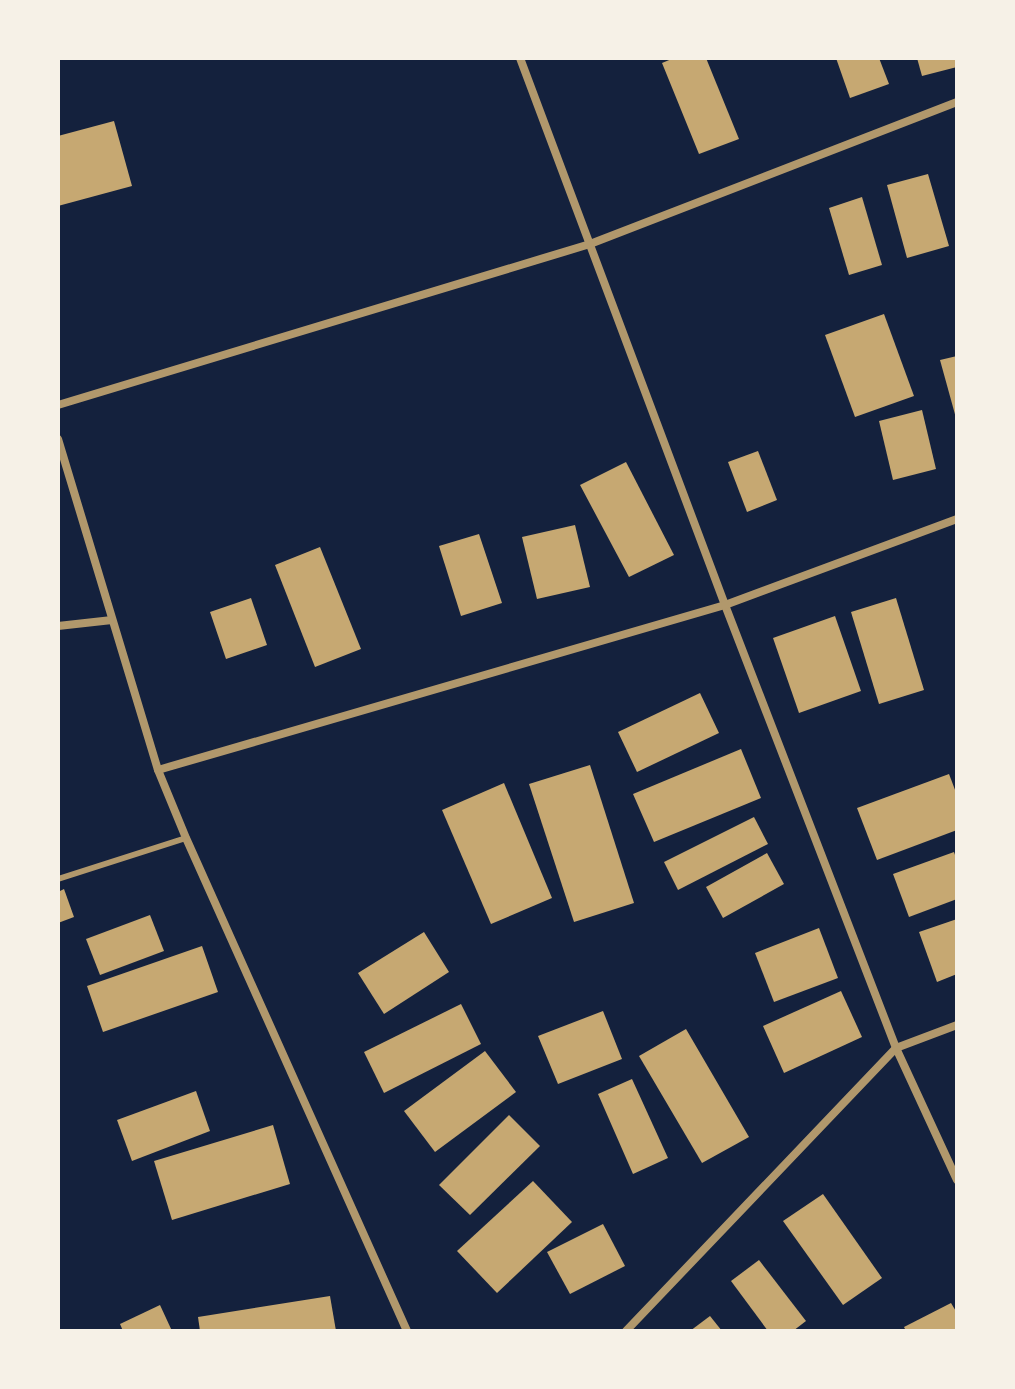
<svg xmlns="http://www.w3.org/2000/svg" width="1015" height="1389" viewBox="0 0 1015 1389" font-family="'Golos Text',sans-serif">
	<rect width="100%" height="100%" fill="#14213d"/>
	<!-- building -->
	<g fill="#c6a872">
		<path d="M674 58H706L739 139 699 154 662 63Z"/>
		<path d="M836 58H879L889 84 850 98Z"/>
		<path d="M917 58H957V67L922 76Z"/>
		<path d="M114 121 132 186 58 206V136Z"/>
		<path d="M928 174 949 246 907 258 887 185Z"/>
		<path d="M862 197 882 265 849 275 829 208Z"/>
		<path d="M884 314 914 396 855 417 825 335Z"/>
		<path d="M957 356V418H956L940 360Z"/>
		<path d="M922 410 936 469 893 480 879 421Z"/>
		<path d="M758 451 777 500 747 512 728 462Z"/>
		<path d="M626 462 674 555 629 577 580 485Z"/>
		<path d="M575 525 590 587 537 599 522 537Z"/>
		<path d="M479 534 502 603 461 616 439 546Z"/>
		<path d="M320 547 361 649 315 667 275 565Z"/>
		<path d="M251 598 267 645 226 659 210 612Z"/>
		<path d="M896 598 924 690 879 704 851 612Z"/>
		<path d="M835 616 861 691 799 713 773 638Z"/>
		<path d="M700 693 719 733 637 772 618 732Z"/>
		<path d="M741 749 761 798 654 842 633 794Z"/>
		<path d="M590 765 634 903 574 922 529 784Z"/>
		<path d="M949 774 957 795V830L877 860 857 808Z"/>
		<path d="M504 783 552 898 491 924 442 810Z"/>
		<path d="M754 817 768 844 678 890 664 862Z"/>
		<path d="M954 852 957 861V899L909 917 893 874Z"/>
		<path d="M767 853 784 884 723 918 706 887Z"/>
		<path d="M64 889 74 917 58 923V892Z"/>
		<path d="M150 915 164 951 100 975 86 939Z"/>
		<path d="M957 919V974L937 982 919 932Z"/>
		<path d="M819 928 838 978 774 1002 755 953Z"/>
		<path d="M424 932 449 972 384 1014 358 973Z"/>
		<path d="M202 946 218 992 103 1032 87 986Z"/>
		<path d="M841 991 862 1037 784 1073 763 1026Z"/>
		<path d="M461 1004 481 1044 384 1093 364 1052Z"/>
		<path d="M603 1011 622 1059 558 1084 538 1036Z"/>
		<path d="M686 1029 749 1137 702 1163 639 1056Z"/>
		<path d="M485 1051 516 1092 435 1152 404 1111Z"/>
		<path d="M632 1079 668 1158 633 1174 598 1094Z"/>
		<path d="M196 1091 210 1131 132 1161 117 1120Z"/>
		<path d="M509 1115 540 1146 470 1215 439 1185Z"/>
		<path d="M273 1125 290 1184 172 1220 154 1161Z"/>
		<path d="M533 1181 572 1222 497 1293 457 1251Z"/>
		<path d="M823 1194 882 1278 843 1305 783 1221Z"/>
		<path d="M603 1224 625 1266 570 1294 547 1252Z"/>
		<path d="M759 1260 806 1321 793 1331H768L731 1281Z"/>
		<path d="M330 1296 336 1331H200L198 1317Z"/>
		<path d="M951 1303 957 1313V1331H906L904 1327Z"/>
		<path d="M160 1305 172 1331H123L120 1324Z"/>
		<path d="M710 1316 722 1331H690Z"/>
	</g>
	<g fill="none" stroke-linecap="round" stroke-linejoin="round">
		<!-- service -->
		<path stroke="#b1986c" stroke-width="6" d="M58 879 186 838"/>
		<!-- minor -->
		<g stroke="#b1986c" stroke-width="8">
			<path d="M520 58 725 605 896 1048 957 1180"/>
			<path d="M58 405 590 244 957 102"/>
			<path d="M58 439 158 770 186 838 407 1331"/>
			<path d="M58 626 112 620"/>
			<path d="M158 770 725 605 957 519"/>
			<path d="M626 1331 896 1048 957 1025"/>
		</g>
	</g>
	<!-- border -->
	<rect width="1015" height="1389" fill="none" stroke="#f6f1e7" stroke-width="120"/>
</svg>
